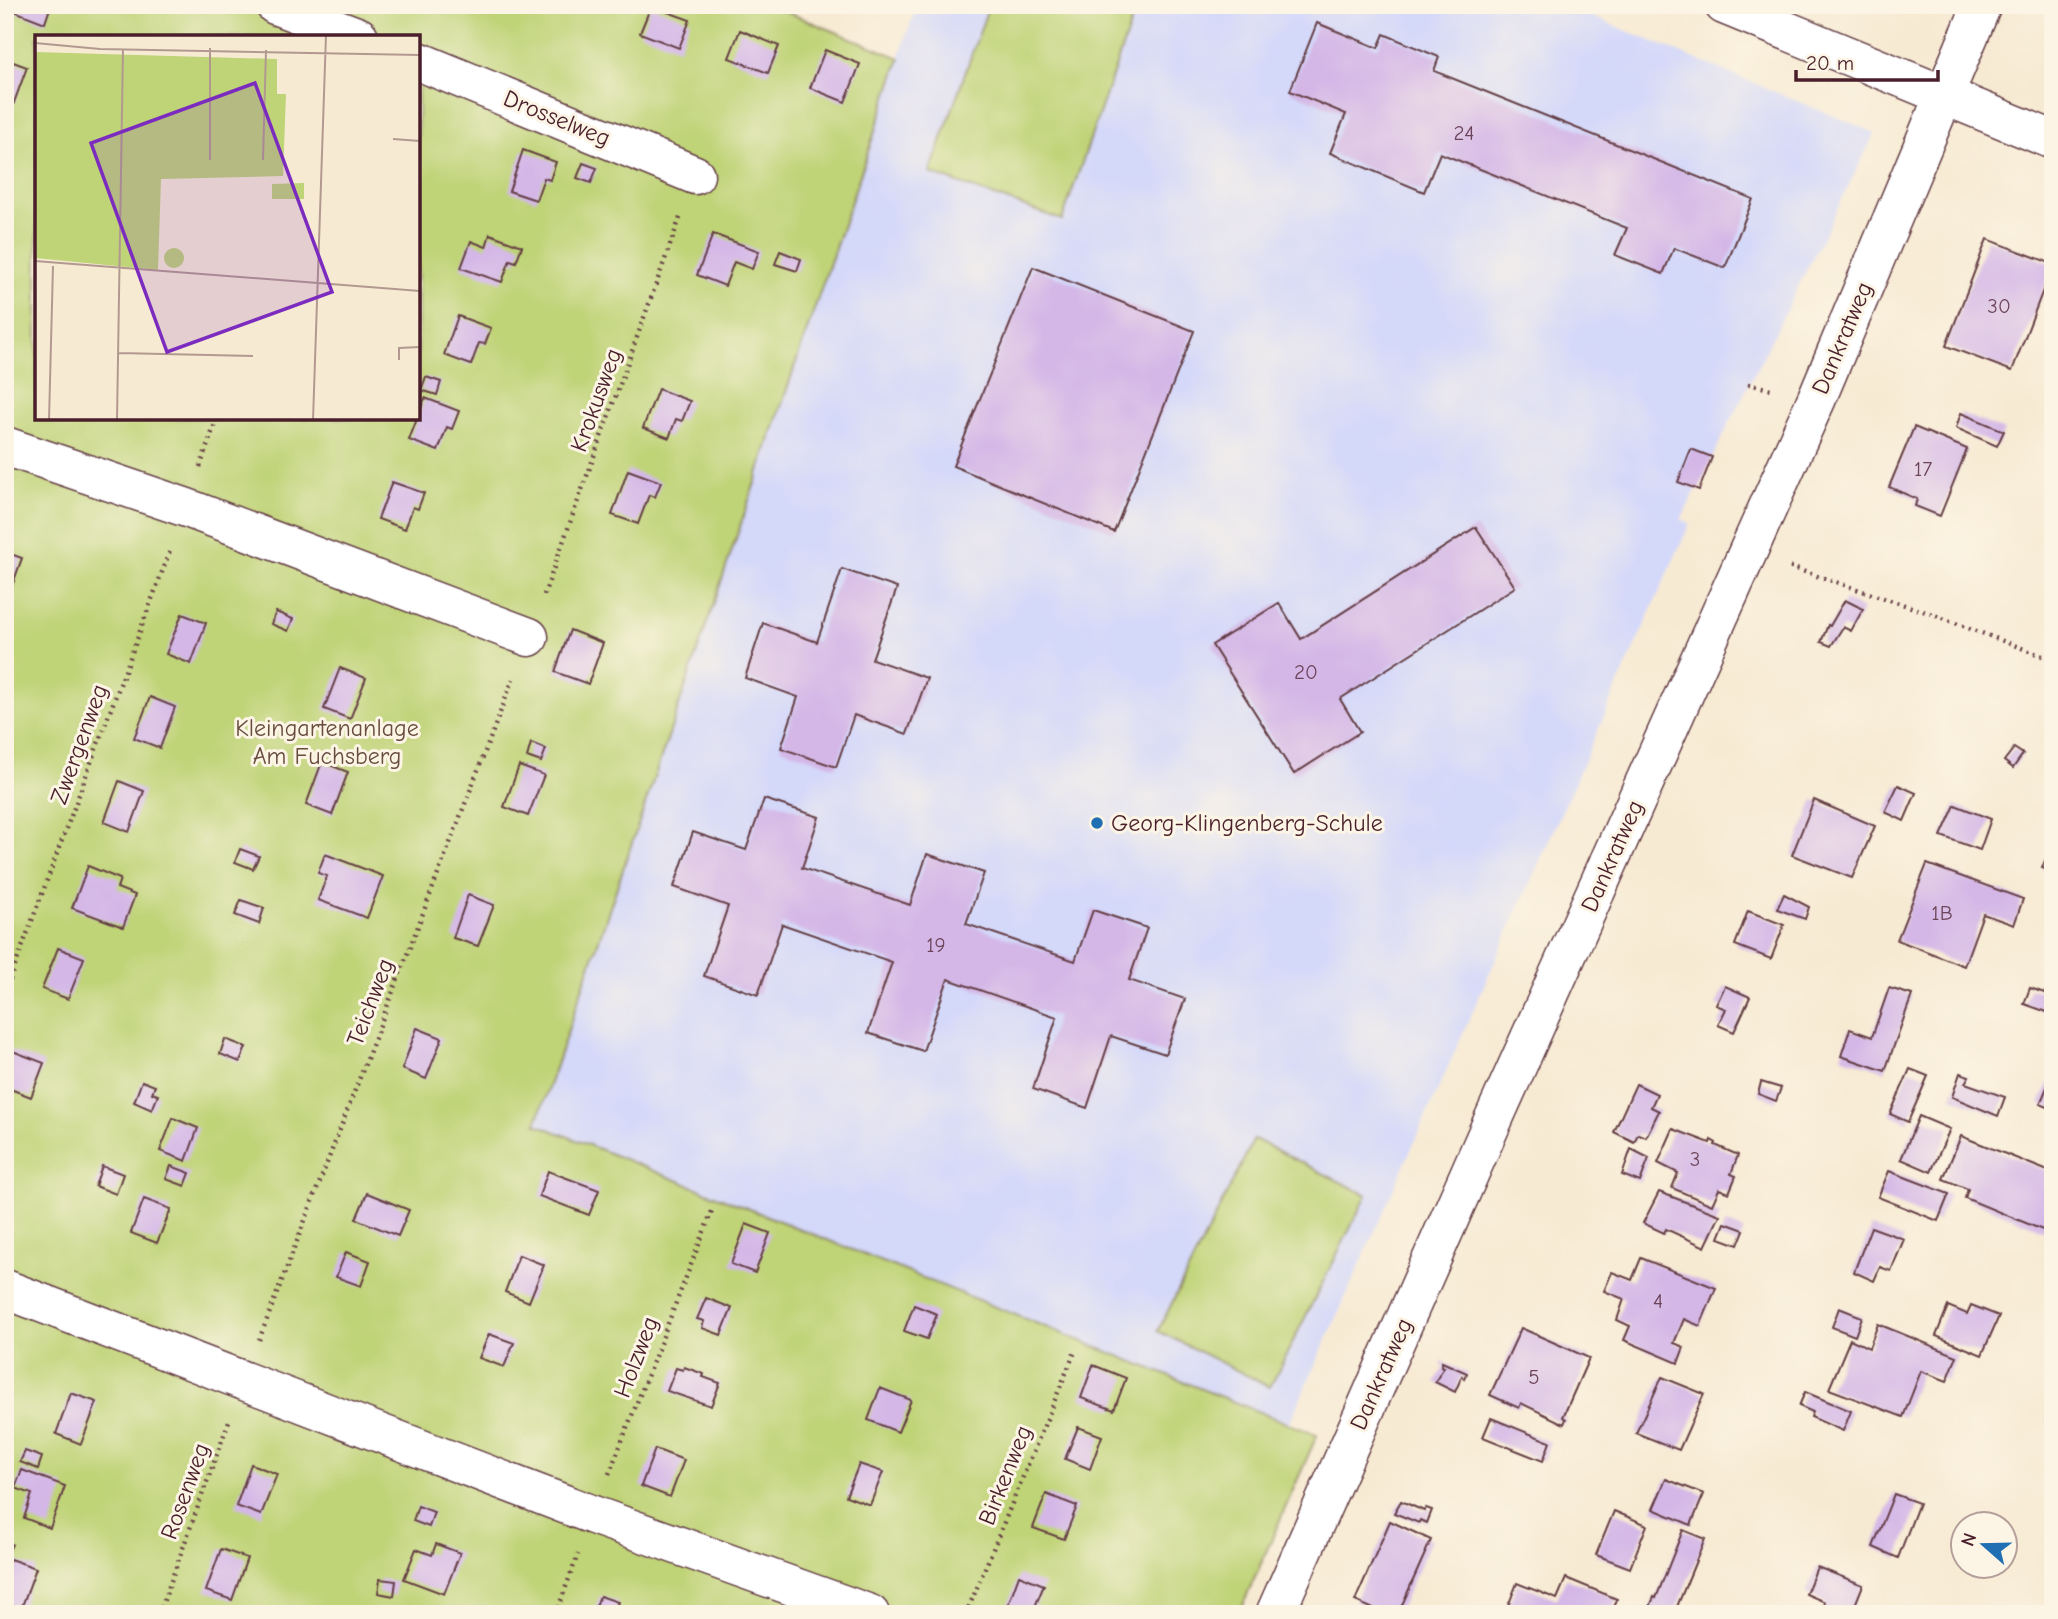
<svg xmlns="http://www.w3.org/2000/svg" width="2058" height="1619" viewBox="0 0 2058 1619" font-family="'Comic Neue',sans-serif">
	<rect width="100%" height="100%" fill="#fcf5e5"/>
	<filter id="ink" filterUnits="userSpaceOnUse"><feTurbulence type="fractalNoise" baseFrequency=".0143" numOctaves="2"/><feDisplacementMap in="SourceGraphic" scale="14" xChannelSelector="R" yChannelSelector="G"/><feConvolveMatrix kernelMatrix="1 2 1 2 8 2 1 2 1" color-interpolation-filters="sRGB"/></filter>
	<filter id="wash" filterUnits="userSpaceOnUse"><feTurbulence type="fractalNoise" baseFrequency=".00686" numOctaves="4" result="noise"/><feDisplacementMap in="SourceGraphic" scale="28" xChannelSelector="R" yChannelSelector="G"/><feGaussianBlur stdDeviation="1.57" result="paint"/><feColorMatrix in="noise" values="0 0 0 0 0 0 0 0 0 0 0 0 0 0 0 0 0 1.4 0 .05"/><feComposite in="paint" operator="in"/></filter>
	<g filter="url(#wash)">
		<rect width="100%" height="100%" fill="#f7ead3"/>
		<!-- built -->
		<path fill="#d4d8f9" d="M917 5H1564L1875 133 1681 520 1690 523 1289 1424 536 1124Z"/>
		<!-- green -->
		<g fill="#bfd377" stroke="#847951" stroke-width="2" fill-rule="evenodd">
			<path d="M5 5H770L900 58 536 1124 1317 1435 1239 1614H5ZM37 37H418V418H37Z"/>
			<path d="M989 5H1137L1062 220 930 173Z"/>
			<path d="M1254 1139 1367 1195 1270 1387 1158 1331Z"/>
		</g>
		<g id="blocks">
			<!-- building -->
			<g fill="#d4b7e7">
				<path d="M10 5H51L45 23 9 9Z"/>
				<path d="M651 6 690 20 679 48 640 33Z"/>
				<path d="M1317 23 1378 48 1384 34 1439 57 1434 71 1753 199 1725 268 1674 248 1663 274 1615 255 1627 228 1440 153 1424 192 1330 153 1346 114 1290 91Z"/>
				<path d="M740 30 779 46 768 73 729 58Z"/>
				<path d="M825 50 860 64 845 102 810 88Z"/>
				<path d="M5 59 27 67 12 108 5 105Z"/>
				<path d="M523 150 556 162 550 180 544 178 536 200 509 191Z"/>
				<path d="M583 163 597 168 591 183 577 178Z"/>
				<path d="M490 234 522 246 516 262 510 260 502 282 461 268 471 241 486 247Z"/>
				<path d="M713 234 759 251 752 269 734 262 725 286 697 275Z"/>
				<path d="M1987 239 2053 264 2012 371 1946 346Z"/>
				<path d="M780 251 801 259 797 271 775 264Z"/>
				<path d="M1033 267 1194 331 1114 532 953 466Z"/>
				<path d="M458 316 491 328 485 344 479 343 471 365 444 355Z"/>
				<path d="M426 377 441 382 437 395 421 390Z"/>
				<path d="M658 389 690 401 682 421 676 419 669 438 643 428Z"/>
				<path d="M425 398 459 411 452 429 447 427 438 451 409 440Z"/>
				<path d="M1961 413 2004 431 1997 446 1956 428Z"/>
				<path d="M1914 427 1967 449 1940 516 1915 506 1917 499 1889 487Z"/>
				<path d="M1691 449 1712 457 1699 490 1678 482Z"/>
				<path d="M628 470 661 482 655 497 649 495 638 524 612 515Z"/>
				<path d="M392 482 424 493 418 509 413 507 405 529 378 519Z"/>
				<path d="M1476 527 1515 587 1340 699 1360 732 1294 774 1212 645 1279 603 1301 639Z"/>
				<path d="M5 552 22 558 6 603H5Z"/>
				<path d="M842 569 897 588 872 659 927 678 907 734 854 715 836 767 781 748 798 697 745 678 763 623 817 642Z"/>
				<path d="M1845 600 1863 609 1851 631 1843 627 1831 646 1821 642 1828 625 1830 626Z"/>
				<path d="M276 612 293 619 288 631 271 624Z"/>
				<path d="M182 614 206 623 191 664 166 654Z"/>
				<path d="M570 630 603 643 588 684 555 672Z"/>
				<path d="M340 668 366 678 350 719 324 709Z"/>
				<path d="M150 697 175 707 160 748 134 738Z"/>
				<path d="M531 743 546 749 541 762 527 757Z"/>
				<path d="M2014 748 2023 754 2013 768 2004 761Z"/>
				<path d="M322 762 348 772 332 815 306 805Z"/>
				<path d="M519 766 544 775 528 816 504 807Z"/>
				<path d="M119 781 144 791 129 832 104 822Z"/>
				<path d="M1898 785 1916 793 1904 821 1885 812Z"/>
				<path d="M764 799 819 817 802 868 910 905 927 854 984 873 966 924 1075 961 1093 910 1147 928 1129 980 1185 999 1165 1054 1111 1036 1087 1108 1033 1089 1057 1017 948 979 923 1051 868 1033 892 962 782 924 758 995 704 976 728 906 674 887 693 832 746 850Z"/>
				<path d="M1814 800 1875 826 1852 878 1792 855Z"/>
				<path d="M1955 805 1991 819 1980 850 1941 836Z"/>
				<path d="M2053 842V872L2042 868Z"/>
				<path d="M240 849 259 856 253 869 235 862Z"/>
				<path d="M325 854 383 876 367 918 318 900 327 876 318 873Z"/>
				<path d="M1927 864 2023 899 2014 925 1983 914 1964 966 1897 940Z"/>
				<path d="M88 866 120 879 117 888 135 895 123 927 72 908Z"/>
				<path d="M1784 894 1809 907 1805 919 1777 909Z"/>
				<path d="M468 895 494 905 478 946 453 938Z"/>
				<path d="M241 900 264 908 259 924 235 915Z"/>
				<path d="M1748 911 1784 925 1771 959 1735 945Z"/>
				<path d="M58 948 84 958 68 999 42 989Z"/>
				<path d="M1725 986 1750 997 1734 1032 1718 1025 1726 1009 1716 1005Z"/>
				<path d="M1889 988 1912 995 1885 1071 1841 1056 1850 1029 1872 1037Z"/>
				<path d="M2030 988 2053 996V1014L2024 1004Z"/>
				<path d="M417 1028 442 1038 426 1079 402 1069Z"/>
				<path d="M225 1039 246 1047 240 1062 220 1054Z"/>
				<path d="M10 1050 44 1063 31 1097 5 1087V1063Z"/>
				<path d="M1910 1069 1928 1076 1908 1122 1890 1114Z"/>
				<path d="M1960 1073 1969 1076 1965 1083 2005 1097 1998 1116 1952 1097Z"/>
				<path d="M2053 1073V1109L2040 1104Z"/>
				<path d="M142 1081 155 1086 152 1093 158 1095 152 1110 134 1102Z"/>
				<path d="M1761 1082 1781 1088 1776 1101 1758 1094Z"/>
				<path d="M1636 1084 1657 1094 1651 1107 1659 1111 1646 1137 1638 1134 1634 1142 1614 1132Z"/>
				<path d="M1919 1116 1950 1129 1931 1172 1901 1159Z"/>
				<path d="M173 1118 198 1128 186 1161 160 1151Z"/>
				<path d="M1673 1129 1710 1143 1711 1140 1716 1143 1715 1145 1738 1155 1731 1174 1736 1176 1729 1193 1719 1189 1712 1205 1672 1188 1678 1173 1658 1163Z"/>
				<path d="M1961 1136 2053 1173V1226L2050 1233 1965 1198 1968 1189 1943 1179Z"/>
				<path d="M1631 1149 1649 1158 1640 1182 1622 1175Z"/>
				<path d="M102 1166 123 1174 116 1194 95 1186Z"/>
				<path d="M171 1166 190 1173 185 1186 166 1179Z"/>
				<path d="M548 1171 599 1190 589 1215 539 1196Z"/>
				<path d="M1889 1171 1949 1194 1938 1221 1878 1197Z"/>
				<path d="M1659 1192 1720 1215 1705 1247 1666 1229 1664 1233 1643 1223Z"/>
				<path d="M367 1193 409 1210 398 1236 356 1219Z"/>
				<path d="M144 1199 171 1209 157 1243 131 1233Z"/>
				<path d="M1725 1223 1744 1230 1738 1245 1719 1238Z"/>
				<path d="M746 1224 770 1233 755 1273 731 1264Z"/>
				<path d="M1871 1227 1904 1239 1891 1271 1880 1267 1874 1281 1854 1272Z"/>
				<path d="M346 1252 370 1261 361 1286 336 1277Z"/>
				<path d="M519 1255 544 1265 529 1302 505 1292Z"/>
				<path d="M1641 1258 1716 1288 1700 1326 1684 1319 1674 1343 1684 1347 1678 1363 1624 1340 1630 1326 1617 1320 1624 1299 1604 1291 1612 1272 1632 1280Z"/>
				<path d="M706 1298 732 1308 721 1335 702 1328 704 1321 697 1319Z"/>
				<path d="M914 1305 937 1314 927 1339 904 1331Z"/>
				<path d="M1971 1305 1999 1316 1982 1355 1936 1336 1948 1306 1967 1314Z"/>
				<path d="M1839 1308 1862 1317 1855 1336 1832 1327Z"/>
				<path d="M1878 1324 1957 1356 1947 1381 1921 1371 1903 1417 1829 1389 1850 1339 1869 1348Z"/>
				<path d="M1521 1328 1589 1358 1563 1417 1566 1419 1564 1424 1521 1403 1519 1408 1490 1395Z"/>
				<path d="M489 1334 514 1343 504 1367 479 1358Z"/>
				<path d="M1442 1362 1467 1373 1465 1379 1462 1376 1455 1392 1435 1382 1444 1367 1441 1366Z"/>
				<path d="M1093 1365 1126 1378 1114 1410 1081 1398Z"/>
				<path d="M684 1367 704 1374 703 1377 720 1383 711 1406 667 1391 676 1368 683 1370Z"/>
				<path d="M1662 1377 1704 1394 1679 1450 1636 1433Z"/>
				<path d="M880 1388 911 1400 898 1432 868 1420Z"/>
				<path d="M1805 1392 1851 1411 1843 1431 1811 1417 1813 1412 1799 1406Z"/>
				<path d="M71 1393 97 1402 81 1444 56 1434Z"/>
				<path d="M2053 1408V1425L2047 1423Z"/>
				<path d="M1491 1418 1550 1442 1543 1461 1483 1437Z"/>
				<path d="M1078 1427 1102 1436 1090 1469 1065 1459Z"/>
				<path d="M655 1449 684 1460 670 1497 641 1486Z"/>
				<path d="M25 1451 42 1457 38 1469 20 1462Z"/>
				<path d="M251 1464 277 1474 261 1515 236 1506Z"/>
				<path d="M859 1464 883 1472 870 1505 846 1496Z"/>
				<path d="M22 1470 65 1486 50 1528 24 1518 32 1494 15 1488Z"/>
				<path d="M1666 1479 1704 1494 1691 1525 1653 1509Z"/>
				<path d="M1046 1494 1077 1506 1064 1539 1033 1528Z"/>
				<path d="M1894 1494 1919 1503 1898 1558 1873 1547Z"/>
				<path d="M1401 1501 1424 1511 1426 1508 1432 1510 1427 1523 1420 1520 1419 1523 1394 1513Z"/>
				<path d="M418 1506 434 1512 429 1527 413 1521Z"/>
				<path d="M1614 1511 1647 1525 1630 1568 1596 1555Z"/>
				<path d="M1390 1521 1431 1540 1398 1614H1385L1355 1601Z"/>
				<path d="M1683 1530 1705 1539 1674 1614H1647L1654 1597 1656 1598Z"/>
				<path d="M5 1541 12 1544 5 1559Z"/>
				<path d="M436 1544 460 1553 444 1594 404 1579 416 1549 432 1555Z"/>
				<path d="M221 1549 247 1558 232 1600 206 1591Z"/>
				<path d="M10 1559 36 1568 21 1609 5 1603V1571Z"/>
				<path d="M1817 1567 1863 1585 1853 1610 1864 1614H1822L1825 1602 1806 1594Z"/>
				<path d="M1019 1575 1044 1585 1032 1614H1022L1007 1608Z"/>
				<path d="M1566 1578 1617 1599 1612 1614H1505L1517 1583 1557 1599Z"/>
				<path d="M380 1579 396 1581 394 1596 378 1593Z"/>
				<path d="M600 1596 618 1602 613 1614H601L594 1611Z"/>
			</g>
		</g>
	</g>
	<g filter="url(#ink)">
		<use href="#blocks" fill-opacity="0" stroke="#643d44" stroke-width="2"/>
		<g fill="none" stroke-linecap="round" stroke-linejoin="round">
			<!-- minor casing -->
			<g stroke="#643d44" stroke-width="41">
				<g id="minor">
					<path d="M275 5 359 37"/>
					<path d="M1724 5 2053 140"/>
					<path d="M418 61 695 175"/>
					<path d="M5 446 187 508 529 637"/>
					<path d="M5 1289 593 1515 870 1614"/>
					<path d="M1275 1614 1494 1118 1817 398 1982 5"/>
				</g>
			</g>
			<!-- path -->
			<g stroke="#643d44" stroke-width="4.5" stroke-dasharray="2 5" stroke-linecap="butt">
				<path d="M1748 384 1775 390"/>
				<path d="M200 467 217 418"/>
				<path d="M1790 567 1929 613 2053 660"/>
				<path d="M544 595 681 215"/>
				<path d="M5 993 171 548"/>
				<path d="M259 1340 513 679"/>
				<path d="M609 1474 712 1211"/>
				<path d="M159 1614 229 1421"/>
				<path d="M556 1614 578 1554"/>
				<path d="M966 1614 1076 1349"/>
			</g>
			<!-- minor -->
			<use href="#minor" stroke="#fff" stroke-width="38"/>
		</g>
	</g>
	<!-- markers -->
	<circle fill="#1f6fb2" stroke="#fcf5e5" stroke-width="2.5" cx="1097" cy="823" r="7"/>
	<g text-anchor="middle" stroke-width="6" stroke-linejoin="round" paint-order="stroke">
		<!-- number labels -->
		<g font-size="21" fill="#6c455a">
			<text x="1464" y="140">24</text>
			<text x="1999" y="313">30</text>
			<text x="1923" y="476">17</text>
			<text x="1306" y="679">20</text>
			<text x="1942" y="920">1B</text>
			<text x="936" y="952">19</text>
			<text x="1695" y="1166">3</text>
			<text x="1658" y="1308">4</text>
			<text x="1534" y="1384">5</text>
		</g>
		<!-- street labels -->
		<g font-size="24" fill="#4a1f2b" stroke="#fcf5e5">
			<text transform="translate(557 118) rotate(22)" y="8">Drosselweg</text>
			<text transform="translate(1842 338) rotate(-67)" y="8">Dankratweg</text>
			<text transform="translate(596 400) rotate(-70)" y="8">Krokusweg</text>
			<text transform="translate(79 744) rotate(-70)" y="8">Zwergenweg</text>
			<text transform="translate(1612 856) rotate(-66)" y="8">Dankratweg</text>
			<text transform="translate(370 1002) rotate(-69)" y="8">Teichweg</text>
			<text transform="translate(636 1357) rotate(-69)" y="8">Holzweg</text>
			<text transform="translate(1381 1374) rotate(-66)" y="8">Dankratweg</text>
			<text transform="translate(1005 1475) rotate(-68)" y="8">Birkenweg</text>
			<text transform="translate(185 1491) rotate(-70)" y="8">Rosenweg</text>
		</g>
		<!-- park labels -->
		<g font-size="24" fill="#674c3e" stroke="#fcf5e5">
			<text x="327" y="736">Kleingartenanlage<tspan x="327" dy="28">Am Fuchsberg</tspan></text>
		</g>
		<!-- poi labels -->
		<g font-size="24" fill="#4a1f2b" stroke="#fcf5e5" text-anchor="start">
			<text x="1111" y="831">Georg-Klingenberg-Schule</text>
		</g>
	</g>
	<!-- overview -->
	<g transform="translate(35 35)">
		<rect width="385" height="385" fill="#f7ead3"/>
		<path d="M0 17 242 24V59H251L248 141 126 144 123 235 0 223ZM269 148V164H237V149ZM129 223a10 10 0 1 1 20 0a10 10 0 1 1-20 0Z" fill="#bfd377"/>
		<path fill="none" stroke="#b29990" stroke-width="2" d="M0 8 65 14 385 20M175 13V125M358 104 385 106M228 125 231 15M0 226 385 256M84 318 218 321M364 325V313L385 312M14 385 18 231M82 385 88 14M278 385 291 0"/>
		<path fill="#7b2cbf" fill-opacity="0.15" stroke="#7b2cbf" stroke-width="3.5" d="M220 48 297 257 132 317 56 108Z"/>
		<rect width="385" height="385" fill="none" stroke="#4a1f2b" stroke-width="3.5"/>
	</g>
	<!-- margin -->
	<rect width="2058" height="1619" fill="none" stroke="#fcf5e5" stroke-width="28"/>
	<!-- north arrow -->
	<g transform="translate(1984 1545) rotate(290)"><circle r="33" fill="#fcf5e5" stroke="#b59f9b" stroke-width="2"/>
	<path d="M0-5L12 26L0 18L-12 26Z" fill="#1f6fb2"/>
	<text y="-10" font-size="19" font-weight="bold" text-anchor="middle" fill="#4a1f2b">N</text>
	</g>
	<!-- scale -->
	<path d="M1796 70v10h142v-10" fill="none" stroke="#4a1f2b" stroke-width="3.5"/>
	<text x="1806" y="70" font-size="21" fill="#4a1f2b" stroke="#fcf5e5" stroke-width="5" paint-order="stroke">20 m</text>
</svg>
